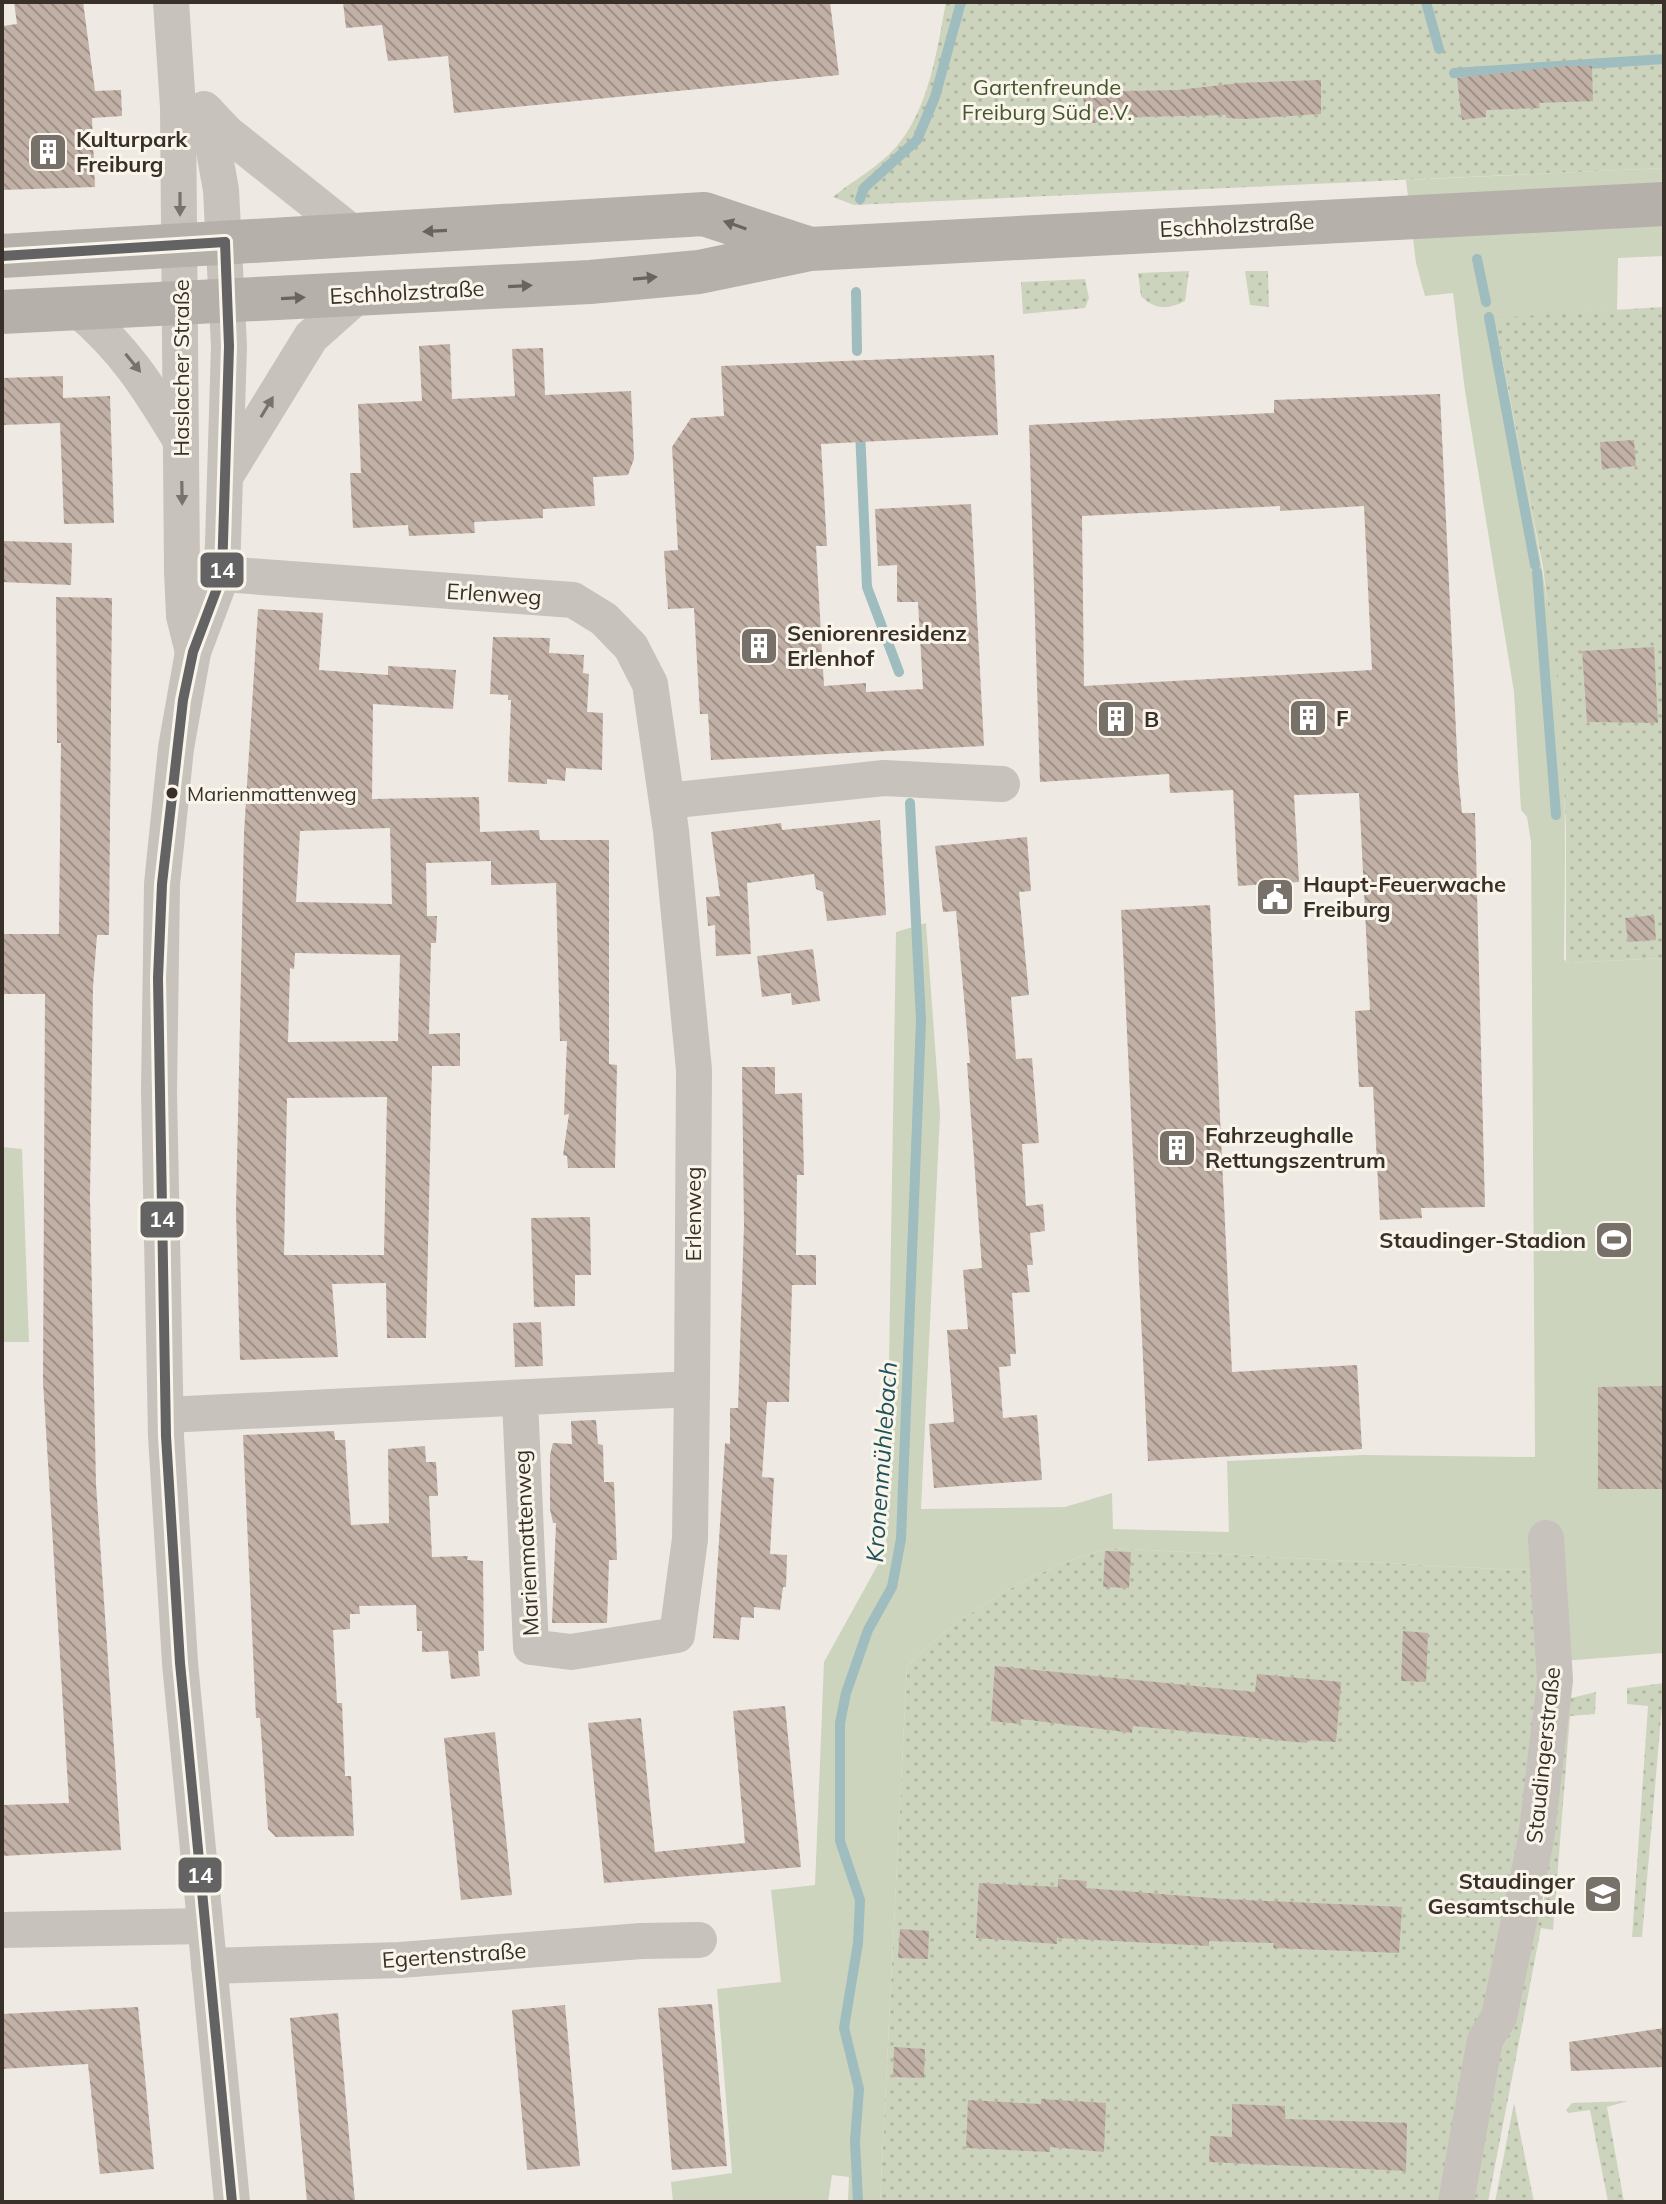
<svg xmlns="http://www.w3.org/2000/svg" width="1666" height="2204" viewBox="0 0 1666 2204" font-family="Mulish,sans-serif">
	<defs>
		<pattern id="grass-dots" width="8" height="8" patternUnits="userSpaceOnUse" patternTransform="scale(2)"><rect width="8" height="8" fill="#cdd4bd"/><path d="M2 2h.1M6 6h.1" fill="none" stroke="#b1b6a2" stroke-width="1.8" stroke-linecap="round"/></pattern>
		<pattern id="building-back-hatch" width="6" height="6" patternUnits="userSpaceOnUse" patternTransform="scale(2)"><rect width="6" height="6" fill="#c1b0a5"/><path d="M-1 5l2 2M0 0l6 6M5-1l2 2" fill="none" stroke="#9e9086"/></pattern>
	</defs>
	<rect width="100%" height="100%" fill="#eeeae3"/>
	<!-- grass -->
	<g fill="url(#grass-dots)">
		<path d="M946 2H1664V168L854 205 833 197C852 181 880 166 896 147 929 109 937 50 946 2Z"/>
		<path d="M1189 271 1185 301C1168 310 1155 310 1141 296L1138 273Z"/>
		<path d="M1245 271H1268L1269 307 1250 305Z"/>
		<path d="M1085 279 1089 298 1085 308 1023 314 1021 282Z"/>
		<path d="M1664 307V958L1566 963V829L1559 698 1543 567 1494 317Z"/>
		<path d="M1110 1548 1517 1570 1559 1568 1542 1917 1567 1699 1596 1692 1595 1714 1570 1716 1553 1930 1541 1928 1488 2202H880L907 1666C963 1611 1034 1568 1110 1548Z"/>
		<path d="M1664 1683 1642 1937H1632L1648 1706 1627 1704V1688Z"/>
		<path d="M1628 2101 1607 2107 1624 2202H1608L1590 2110 1568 2113 1566 2110 1572 2103Z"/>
		<path d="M1514 2103 1534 2202H1495Z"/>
	</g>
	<!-- park -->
	<g fill="#cdd4bd">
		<path d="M1664 168V256L1618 258 1617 310 1494 318C1518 444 1547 569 1559 697 1567 784 1565 872 1564 959L1567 963 1664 958V1653L1563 1661 1559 1568 1517 1570 1110 1548C1034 1568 963 1611 907 1666L880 2202H848L849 2177 832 2175 828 2202H673L671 2182 732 2173 717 1989 781 1982 771 1890 815 1885 824 1662 886 1550 896 932 926 923 940 1114 921 1509 1065 1507 1112 1493 1113 1529 1229 1532 1227 1461 1364 1455 1535 1457 1531 842 1527 817 1521 810 1514 692 1465 391 1453 293 1425 296 1416 263 1406 180Z"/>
		<path d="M2 1147 22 1149 29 1342H2Z"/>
	</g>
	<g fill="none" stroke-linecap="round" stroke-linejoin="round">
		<!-- stream -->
		<g stroke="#9fbcbf" stroke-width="10">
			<path d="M1426 2 1439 49"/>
			<path d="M1454 73 1664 59"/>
			<path d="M860 199 864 188 917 140 935 97 961 2"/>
			<path d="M1477 259 1486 302"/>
			<path d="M856 292 857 351"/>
			<path d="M1489 317 1535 565"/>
			<path d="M860 430 867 587 899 672"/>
			<path d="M1537 572 1556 815"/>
			<path d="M858 2202 855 2141 859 2089 844 2028 858 1943 860 1900 840 1841V1723L846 1693 868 1630 892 1587 901 1539 921 1020 910 803"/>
		</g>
	</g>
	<!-- building -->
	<g fill="url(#building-back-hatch)" fill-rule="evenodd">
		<path d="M14 2H83L95 91 121 90 122 116 92 118 95 187 2 190V26L17 24Z"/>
		<path d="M343 2H830L839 75 454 113 448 56 388 61 382 25 346 28Z"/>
		<path d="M1566 66H1592L1593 101 1539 103 1540 108 1486 110V117L1462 120 1457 78Z"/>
		<path d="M1321 80V114L1245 119 1226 118V115L1138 117 1085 124 1083 92 1178 90 1239 83Z"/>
		<path d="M450 344 452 399 515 396 512 349 543 348 545 395 631 391 634 459 628 475 593 477 595 506 543 509V518L474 522 475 533 409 536 408 525 353 528 350 473H361L358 404 422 401 419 346Z"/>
		<path d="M994 355 998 435 821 444 827 546H816L824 686 866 683V692L923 689 918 602H897V565L878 566 875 509 971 504 984 746 711 760 708 714H700L694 608 668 609 664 551 678 550 672 447 691 418 724 416 721 366Z"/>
		<path d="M63 376V398L110 396 114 523 64 524 60 423 2 425V378Z"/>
		<path d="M1440 394 1458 773 1462 813H1475L1485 1207 1421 1208 1422 1218 1380 1220 1373 1087H1359L1355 1011 1370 1010 1359 793 1294 795 1299 882 1238 886 1233 790 1170 793 1169 774 1040 782 1029 425 1274 413V400ZM1280 506V511L1364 506 1372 670 1084 686 1082 516Z"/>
		<path d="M1634 440 1636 466 1602 469 1600 442Z"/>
		<path d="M2 541 72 543 71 585 2 582Z"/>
		<path d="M56 597 112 598 109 935H97L93 987 90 1197 96 1484 121 1850 2 1856V1805L69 1803 43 1382 45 994H2V934H59L61 743H57Z"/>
		<path d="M258 609 323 613 319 670 388 675V666L456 670 453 709 373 704 372 799 479 797 480 832 539 830 540 840H609V1064L617 1065 615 1168H568L567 1156 563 1155 569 1114 564 1115 567 1041H560L556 883 491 885V861L426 863 427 916H437L436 943H431L429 1034 460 1033V1066H432L426 1338H387L386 1283 332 1284 338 1357 240 1360 236 1210 244 833ZM390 828 392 904 296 902 300 831ZM295 953 400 955 398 1041 288 1042 290 968 294 969ZM387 1097 384 1255H284L287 1098Z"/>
		<path d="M493 637 550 638 549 653 584 655 583 673 589 674 587 712 603 713 602 770 566 768 565 781 547 779V784L508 782 511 700H508V695L490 694Z"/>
		<path d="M1654 647 1658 723 1587 722 1582 651Z"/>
		<path d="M880 820 886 915 827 921 823 892 816 889 814 874 747 883 751 954 716 956 715 925 708 926 706 897 720 896 711 832 781 823 782 830Z"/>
		<path d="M1027 837 1031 891 1019 892 1029 995 1011 997 1016 1059 1032 1058 1039 1143 1022 1144 1026 1206 1043 1204 1045 1231 1030 1233 1033 1265H1027L1030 1292 1012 1293 1016 1354H1010L1011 1366 999 1367 1003 1418 1037 1415 1042 1480 934 1488 929 1424 954 1422 947 1330 968 1329 963 1270 982 1268 967 1063H970L956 911 943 912 935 846Z"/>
		<path d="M1210 905 1232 1372 1357 1365 1362 1449 1148 1461 1121 910Z"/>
		<path d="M1654 915 1656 940 1628 942 1625 918Z"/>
		<path d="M813 949 820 1001 792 1005 791 993 762 997 757 956Z"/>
		<path d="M742 1067H775V1094L802 1093 804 1175H797L796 1255H816V1285H792L789 1402H767L762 1477 774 1478 770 1554 787 1555 786 1587H783L780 1610 754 1607V1618L741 1617 739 1640 713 1638 725 1443 730 1444V1408H738L744 1226Z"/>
		<path d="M590 1217 591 1275H575V1306L534 1307 531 1218Z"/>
		<path d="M541 1322 543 1366 515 1367 513 1323Z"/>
		<path d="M1662 1386V1489H1598V1387Z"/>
		<path d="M596 1420 598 1444 603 1445 604 1482H614L617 1560H609L607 1623H552L556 1523H553L550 1509V1455L553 1443 572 1444 571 1421Z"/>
		<path d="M334 1431 335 1440H345L351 1525 389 1523 388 1449 425 1446 426 1462H436L438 1496H429L432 1557 468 1556 467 1560 483 1561 484 1651H478L480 1676 451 1679 448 1651 422 1652V1631H417L416 1605 359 1606 360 1614H350V1629L333 1630 337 1703H342L345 1776H351L354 1836 276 1837 268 1829 260 1718H256L243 1435Z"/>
		<path d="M1105 1551 1131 1552 1129 1588 1103 1587Z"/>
		<path d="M1403 1631 1428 1633 1426 1682 1401 1681Z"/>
		<path d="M995 1666 1255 1692 1257 1674 1341 1682 1336 1742 1307 1740V1743L1133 1726 1132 1733 1021 1719V1724L991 1721Z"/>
		<path d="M785 1706 801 1867 604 1883 588 1723 641 1718 655 1852 745 1843 733 1711Z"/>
		<path d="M495 1732 512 1895 461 1900 444 1738Z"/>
		<path d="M1058 1879 1087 1881 1086 1888 1224 1899 1402 1907 1399 1953 1273 1948 1274 1943 1209 1941V1946L1057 1938V1944L976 1938 979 1883 1058 1887Z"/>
		<path d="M900 1929 929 1931 928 1959 898 1958Z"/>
		<path d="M712 2004 727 2166 672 2170 658 2008Z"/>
		<path d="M565 2005 580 2166 527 2170 512 2010Z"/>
		<path d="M138 2007 154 2169 100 2174 88 2064 2 2069V2014Z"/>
		<path d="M338 2013 355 2202H307L290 2018Z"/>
		<path d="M1664 2028V2067L1571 2071 1569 2042Z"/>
		<path d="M894 2047 925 2049 924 2078 893 2077Z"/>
		<path d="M1041 2099 1106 2103 1104 2152 1050 2147V2152L966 2148 968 2100 1041 2104Z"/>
		<path d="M1232 2104 1285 2106V2119L1407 2123 1406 2171 1209 2162 1210 2136 1232 2137Z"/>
	</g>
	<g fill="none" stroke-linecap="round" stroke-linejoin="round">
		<!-- minor -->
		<g stroke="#c7c2bc" stroke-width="36">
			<path d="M171 2 178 107 182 571 184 616 193 652"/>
			<path d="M204 109 227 133 355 235"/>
			<path d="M207 112 221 190 229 346 222 575 193 652 176 748 162 884 159 1091 166 1436 180 1663 232 2202"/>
			<path d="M77 309C125 349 149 388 181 441"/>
			<path d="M228 472 311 337 358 295"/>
			<path d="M182 571 573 600 604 619 631 647 650 684 671 831 694 1070 692 1389"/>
			<path d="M667 801 884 778 1002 784"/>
			<path d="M166 1415 692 1389 690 1539 677 1635 571 1652 531 1647 520 1400"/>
			<path d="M2 1930 205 1926"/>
			<path d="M209 1966 400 1960 641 1941 699 1940"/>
			<path d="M1456 2202 1485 2040 1499 2017 1536 1839 1555 1680 1546 1538"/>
		</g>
		<!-- major -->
		<g stroke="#b6b0ab" stroke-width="44">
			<path d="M2 256 704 214 807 248"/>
			<path d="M2 312 590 282 699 272 810 249 1664 204"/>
		</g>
		<!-- bus-1 casing -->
		<g stroke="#faf5eb" stroke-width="16">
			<g id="bus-1">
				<path d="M225 242 229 346 222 575 193 652 183 700 162 884 158 978 166 1436 180 1663 232 2202"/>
				<path d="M2 256 225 242"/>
			</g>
		</g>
		<!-- bus-1 -->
		<use href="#bus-1" stroke="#646363" stroke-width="10"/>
	</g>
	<!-- one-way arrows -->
	<defs><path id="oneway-solid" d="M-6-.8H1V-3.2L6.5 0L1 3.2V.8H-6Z" transform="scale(2)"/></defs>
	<g fill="#79726b">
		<use href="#oneway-solid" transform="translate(180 204) rotate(90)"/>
		<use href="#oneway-solid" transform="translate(133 363) rotate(51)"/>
		<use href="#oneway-solid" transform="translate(267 407) rotate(-59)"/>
		<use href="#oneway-solid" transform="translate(182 493) rotate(89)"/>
	</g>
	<g fill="#6b635d">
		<use href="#oneway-solid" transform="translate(735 225) rotate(-161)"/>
		<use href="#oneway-solid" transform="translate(435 231) rotate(177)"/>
		<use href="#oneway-solid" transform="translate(645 278) rotate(-5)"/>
		<use href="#oneway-solid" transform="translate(520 286) rotate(-3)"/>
		<use href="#oneway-solid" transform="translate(293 298) rotate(-3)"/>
	</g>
	<!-- icons -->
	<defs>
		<g id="building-square" transform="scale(2)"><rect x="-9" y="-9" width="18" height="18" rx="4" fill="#78716a" stroke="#faf5eb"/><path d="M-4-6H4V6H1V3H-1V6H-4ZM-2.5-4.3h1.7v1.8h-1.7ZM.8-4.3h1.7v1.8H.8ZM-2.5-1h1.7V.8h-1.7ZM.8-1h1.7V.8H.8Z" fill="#fff"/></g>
		<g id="civic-square" transform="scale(2)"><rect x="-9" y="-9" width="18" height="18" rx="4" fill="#78716a" stroke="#faf5eb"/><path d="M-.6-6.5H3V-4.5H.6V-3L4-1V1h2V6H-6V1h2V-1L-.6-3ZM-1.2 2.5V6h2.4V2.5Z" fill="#fff"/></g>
		<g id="stadium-square" transform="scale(2)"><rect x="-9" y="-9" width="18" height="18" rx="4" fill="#78716a" stroke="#faf5eb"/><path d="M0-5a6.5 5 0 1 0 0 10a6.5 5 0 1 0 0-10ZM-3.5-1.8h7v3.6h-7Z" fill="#fff"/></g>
		<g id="school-square" transform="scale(2)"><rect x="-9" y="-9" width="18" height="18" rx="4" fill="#78716a" stroke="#faf5eb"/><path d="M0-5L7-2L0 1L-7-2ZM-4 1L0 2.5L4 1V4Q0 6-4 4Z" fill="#fff"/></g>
	</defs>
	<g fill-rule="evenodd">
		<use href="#building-square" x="48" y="152"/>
		<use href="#building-square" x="759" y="646"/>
		<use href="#building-square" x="1308" y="718"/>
		<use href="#building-square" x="1116" y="719"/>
		<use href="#civic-square" x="1275" y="897"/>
		<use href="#building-square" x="1177" y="1148"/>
		<use href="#stadium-square" x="1614" y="1240"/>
		<use href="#school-square" x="1603" y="1894"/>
	</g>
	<!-- markers -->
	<circle fill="#393029" stroke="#faf5eb" stroke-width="3" cx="172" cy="793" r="7"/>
	<g text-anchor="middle" stroke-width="6" stroke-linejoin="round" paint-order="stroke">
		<!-- bus labels -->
		<g font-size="20" fill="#393029" stroke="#faf5eb" text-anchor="start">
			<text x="187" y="801">Marienmattenweg</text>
		</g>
		<!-- park labels -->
		<g font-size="22" fill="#44572d" stroke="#faf5eb">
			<text x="1047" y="95">Gartenfreunde<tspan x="1047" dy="25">Freiburg Süd e.V.</tspan></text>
		</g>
		<!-- poi labels -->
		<g font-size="22" font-weight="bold" fill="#393029" stroke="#faf5eb" text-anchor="start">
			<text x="76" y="147">Kulturpark<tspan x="76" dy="25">Freiburg</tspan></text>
			<text x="787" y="641">Seniorenresidenz<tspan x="787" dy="25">Erlenhof</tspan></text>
			<text x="1336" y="726">F</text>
			<text x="1144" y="727">B</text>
			<text x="1303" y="892">Haupt-Feuerwache<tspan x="1303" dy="25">Freiburg</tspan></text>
			<text x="1205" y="1143">Fahrzeughalle<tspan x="1205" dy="25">Rettungszentrum</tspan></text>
			<text x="1586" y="1248" text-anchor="end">Staudinger-Stadion</text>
			<text x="1575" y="1889" text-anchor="end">Staudinger<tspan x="1575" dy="25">Gesamtschule</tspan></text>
		</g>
		<!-- street labels -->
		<g font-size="22" fill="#393029" stroke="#faf5eb">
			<text transform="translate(1237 225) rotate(-3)" y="8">Eschholzstraße</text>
			<text transform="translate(407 292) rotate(-3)" y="8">Eschholzstraße</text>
			<text transform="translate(181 368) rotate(-90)" y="8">Haslacher Straße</text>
			<text transform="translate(494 594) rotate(4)" y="8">Erlenweg</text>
			<text transform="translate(693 1214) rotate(-90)" y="8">Erlenweg</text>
			<text transform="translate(526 1543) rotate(-93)" y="8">Marienmattenweg</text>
			<text transform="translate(1543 1755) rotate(-84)" y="8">Staudingerstraße</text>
			<text transform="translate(454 1955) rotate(-4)" y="8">Egertenstraße</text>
		</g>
		<!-- water labels -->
		<g font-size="24" font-style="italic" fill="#1e515b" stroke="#faf5eb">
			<text transform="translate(882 1462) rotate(-86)" y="8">Kronenmühlebach</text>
		</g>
	</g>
	<g stroke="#faf5eb" stroke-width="3">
		<rect x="199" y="551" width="46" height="38" rx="8" fill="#646363"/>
		<rect x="139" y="1200" width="46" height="39" rx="8" fill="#646363"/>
		<rect x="177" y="1856" width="46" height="38" rx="8" fill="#646363"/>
	</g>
	<g font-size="22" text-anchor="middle" font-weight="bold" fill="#fff">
		<text x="222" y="578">14</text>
		<text x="162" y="1227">14</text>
		<text x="200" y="1883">14</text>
	</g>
	<!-- border -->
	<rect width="1666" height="2204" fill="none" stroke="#393029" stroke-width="8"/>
</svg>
